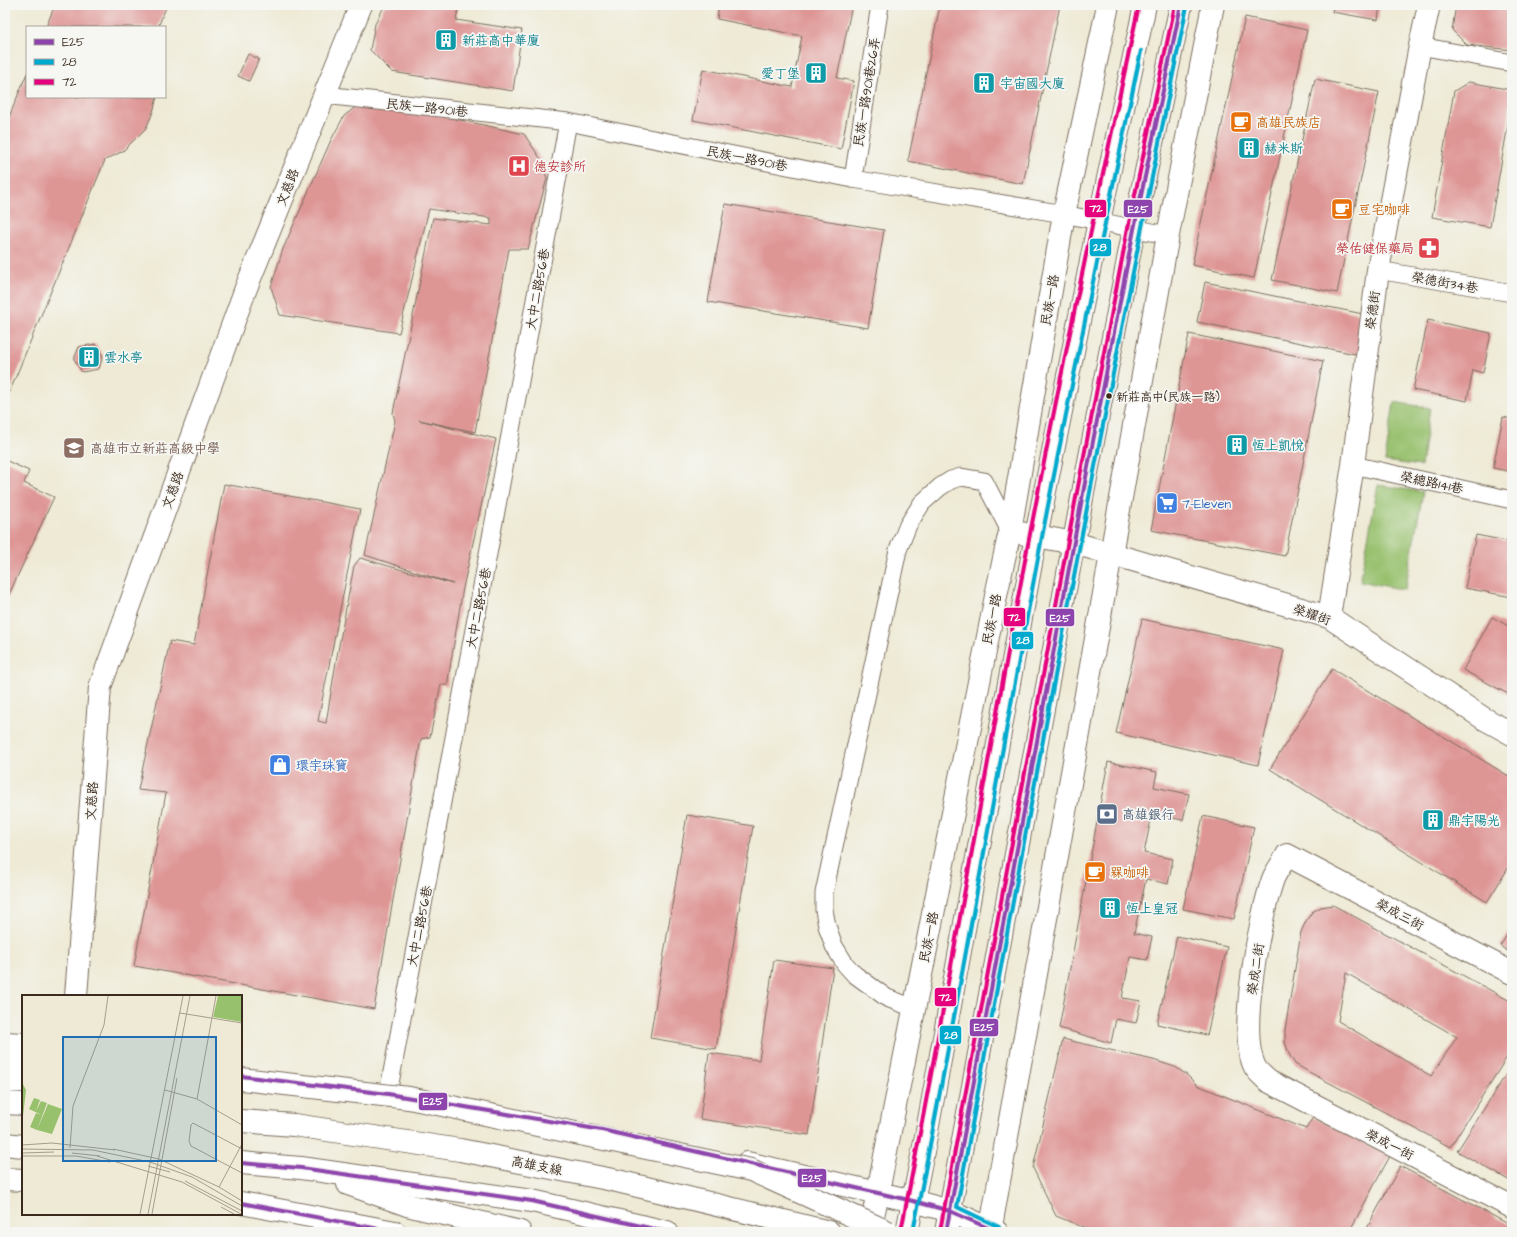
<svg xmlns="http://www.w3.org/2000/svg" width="1517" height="1237" viewBox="0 0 1517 1237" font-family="'Architects Daughter','LXGW WenKai TC',sans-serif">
	<rect width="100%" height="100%" fill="#f6f6f2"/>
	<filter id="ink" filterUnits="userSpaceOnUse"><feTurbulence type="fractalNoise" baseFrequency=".025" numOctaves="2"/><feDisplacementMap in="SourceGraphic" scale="8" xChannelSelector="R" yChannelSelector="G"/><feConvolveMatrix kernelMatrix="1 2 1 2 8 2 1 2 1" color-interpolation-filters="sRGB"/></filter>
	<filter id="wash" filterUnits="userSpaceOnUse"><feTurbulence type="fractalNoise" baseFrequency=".012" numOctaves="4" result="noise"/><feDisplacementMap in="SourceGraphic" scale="16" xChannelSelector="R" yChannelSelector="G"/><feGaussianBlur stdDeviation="0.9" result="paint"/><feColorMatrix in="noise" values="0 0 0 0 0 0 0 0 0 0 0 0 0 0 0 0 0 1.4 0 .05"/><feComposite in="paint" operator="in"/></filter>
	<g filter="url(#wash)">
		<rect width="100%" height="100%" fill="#eeead5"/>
		<!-- green -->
		<g fill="#98c16e" stroke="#6a7646">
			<path d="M1394 402 1430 408 1421 466 1385 461Z"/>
			<path d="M1378 485 1423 492 1405 590 1360 581Z"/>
		</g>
		<g id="blocks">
			<!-- building -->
			<g fill="#de9695" fill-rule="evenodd">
				<path d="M55 5H167L158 27H46Z"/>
				<path d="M385 5H459L456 20 522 30 513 91 392 72 370 50 375 24Z"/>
				<path d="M719 5H852L837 78 854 81 841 149 693 120 703 69 792 87 802 36 717 19Z"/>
				<path d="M940 5H1060L1023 184 908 161Z"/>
				<path d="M1334 5H1380L1378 20 1332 12Z"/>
				<path d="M1456 5H1512V50L1467 45 1452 30Z"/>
				<path d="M1245 17 1307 30 1254 278 1192 265Z"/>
				<path d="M248 54 259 59 249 81 238 76Z"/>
				<path d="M27 73V97H157L153 112 146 128 123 151 105 160 5 403V127Z"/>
				<path d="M1315 79 1379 92 1337 293 1272 280Z"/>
				<path d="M1469 82 1512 90 1509 119 1490 227 1432 217 1454 91Z"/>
				<path d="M361 103H383L524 134 540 158 547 178 528 249H509L475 432 419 420 496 439 463 588 447 686 441 684 430 737 421 739 374 1009 134 966 166 793 138 790 170 641 194 645 224 484 360 509 318 721 326 723 337 656 354 566 360 558 453 584 365 555 395 421 393 413 433 218 491 225V218L429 209 399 333 280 315 271 287 283 249 331 140 344 116Z"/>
				<path d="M725 204 884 230 868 328 708 302Z"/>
				<path d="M1205 282 1368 315 1360 355 1197 322Z"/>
				<path d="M1428 320 1491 333 1483 373 1473 370 1467 401 1413 390Z"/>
				<path d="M1189 334 1323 361 1285 556 1151 530Z"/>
				<path d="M95 344 103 356 99 369 82 372 74 359 79 347Z"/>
				<path d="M1503 417 1512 419V472L1493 468Z"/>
				<path d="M5 460 29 471 24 483 54 497 5 603Z"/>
				<path d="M1476 535 1512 542V597L1465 588Z"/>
				<path d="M1492 617 1512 628V696L1463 670Z"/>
				<path d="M1142 619 1284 650 1258 765 1116 733Z"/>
				<path d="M1332 669 1512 778V862L1487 902 1270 769Z"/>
				<path d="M1108 762 1157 772 1154 787 1189 794 1183 820 1152 814 1144 853 1173 859 1168 884 1146 879 1134 933 1152 937 1147 960 1130 957 1122 998 1141 1001 1136 1023 1116 1019 1111 1043 1059 1028Z"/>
				<path d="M687 815 753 826 716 1049 650 1038Z"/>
				<path d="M1203 816 1254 827 1234 919 1183 909Z"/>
				<path d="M1333 905 1512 1002V1049L1450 1147 1309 1072 1295 1064 1289 1054 1285 1042V1030L1301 932 1306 921 1312 912 1321 907ZM1346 973 1457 1037 1431 1076 1338 1021Z"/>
				<path d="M1512 927V954L1500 946Z"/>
				<path d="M1177 936 1227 947 1207 1035 1157 1024Z"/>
				<path d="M774 960 833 968 809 1135 700 1119 709 1053 759 1060Z"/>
				<path d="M1063 1039 1153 1060 1175 1067 1187 1075 1197 1085 1306 1129 1313 1117 1390 1156 1349 1232H1095L1056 1216 1033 1168Z"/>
				<path d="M1512 1065V1182L1457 1151Z"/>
				<path d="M1400 1166 1512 1226V1232H1365Z"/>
			</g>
		</g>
	</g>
	<g filter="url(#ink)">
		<use href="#blocks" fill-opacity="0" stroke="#7a6d5e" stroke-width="1"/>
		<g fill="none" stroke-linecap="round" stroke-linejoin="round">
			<!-- service casing -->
			<g stroke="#7a6d5e" stroke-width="19">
				<g id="service">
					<path d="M1420 46 1512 63"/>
					<path d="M324 95 568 122 853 179 1064 214C1099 221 1133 229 1168 235"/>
					<path d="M853 179 880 5"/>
					<path d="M1378 270 1512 293"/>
					<path d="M1353 465 1512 500"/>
					<path d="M914 1008 887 998 854 974 845 964 834 946 827 926 824 910V893L898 550 908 525 922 503 940 487 951 480 961 477 984 481 1010 531"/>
					<path d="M388 1094 568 122"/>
				</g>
			</g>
			<!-- minor casing -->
			<g stroke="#7a6d5e" stroke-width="24">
				<g id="minor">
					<path d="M1010 531 1074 543 1329 617 1483 718 1512 734"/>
					<path d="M1329 617 1353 465 1378 270 1420 46 1429 5"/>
					<path d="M1512 973 1287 855C1283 863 1276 871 1273 879 1260 916 1238 1030 1254 1065 1256 1071 1264 1077 1268 1081L1512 1207"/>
					<path d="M76 996 100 687 246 288 361 5"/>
					<path d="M5 1043 23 1044"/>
					<path d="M5 1081H23"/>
					<path d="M747 1163 913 1201 950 1211 997 1232"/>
					<path d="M5 1179 23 1180"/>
					<path d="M241 1203 395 1232"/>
				</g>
			</g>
			<!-- primary casing -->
			<g stroke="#7a6d5e" stroke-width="24">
				<g id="primary">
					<path d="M870 1232 997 591 1010 531 1064 214 1108 5"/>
					<path d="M907 1232 927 1131 1036 536 1099 221 1145 5"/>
					<path d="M946 1232 1083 493 1134 229 1181 5"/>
					<path d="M990 1232 1168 235 1213 5"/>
				</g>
			</g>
			<!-- motorway casing -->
			<g stroke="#7a6d5e" stroke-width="24">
				<g id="motorway">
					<path d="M5 1061 23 1062"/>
					<path d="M5 1103 23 1104"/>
					<path d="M241 1121 294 1125 460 1150 613 1180 829 1232"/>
					<path d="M5 1144 23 1146"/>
					<path d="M241 1163 301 1168 532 1201 667 1232"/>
					<path d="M348 1184 407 1205 520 1232"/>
				</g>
			</g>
			<!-- service -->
			<use href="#service" stroke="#fff" stroke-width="17"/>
			<!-- minor -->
			<use href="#minor" stroke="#fff" stroke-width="22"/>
			<!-- primary -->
			<use href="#primary" stroke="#fff" stroke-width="22"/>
			<!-- motorway -->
			<use href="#motorway" stroke="#fff" stroke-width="22"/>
			<!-- motorway-bridge casing -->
			<g stroke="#7a6d5e" stroke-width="24" stroke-linecap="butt">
				<path id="motorway-bridge" d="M241 1079 409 1098 751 1170 888 1232"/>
			</g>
			<!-- motorway-bridge -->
			<use href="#motorway-bridge" stroke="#fff" stroke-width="22"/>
			<!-- bus-1 casing -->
			<g stroke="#f6f6f2" stroke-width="7">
				<g id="bus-1">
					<path d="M241 1076 388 1094 602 1130 913 1201 950 1211 997 1232"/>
					<path d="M241 1163 301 1168 532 1201 667 1232"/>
					<path d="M241 1203 395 1232"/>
					<path d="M946 1232 1083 493 1134 229 1181 5"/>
				</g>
			</g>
			<!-- bus-2 casing -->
			<g stroke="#f6f6f2" stroke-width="7">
				<g id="bus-2">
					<path d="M999 1227 957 1207C1030 806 1104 406 1187 6"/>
					<path d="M913 1232C959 1001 998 768 1042 537 1073 375 1107 213 1141 51"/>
				</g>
			</g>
			<!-- bus-3 casing -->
			<g stroke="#f6f6f2" stroke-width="7">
				<g id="bus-3">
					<path d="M901 1231C947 999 986 766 1030 534 1064 357 1101 181 1139 5"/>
					<path d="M940 1231 1077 492 1128 228 1175 5"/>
				</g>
			</g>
			<!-- bus-1 -->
			<use href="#bus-1" stroke="#8e44ad" stroke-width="4"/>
			<!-- bus-2 -->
			<use href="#bus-2" stroke="#00a9ce" stroke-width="4"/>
			<!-- bus-3 -->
			<use href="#bus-3" stroke="#e5007d" stroke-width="4"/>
		</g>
	</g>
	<!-- icons -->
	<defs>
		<g id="building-square" transform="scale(1.15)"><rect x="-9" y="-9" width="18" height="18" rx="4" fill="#0f9aa8" stroke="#f6f6f2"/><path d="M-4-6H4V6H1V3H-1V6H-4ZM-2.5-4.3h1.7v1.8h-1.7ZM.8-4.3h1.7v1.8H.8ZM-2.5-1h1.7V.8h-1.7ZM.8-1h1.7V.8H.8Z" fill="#fff"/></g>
		<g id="cafe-square" transform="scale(1.15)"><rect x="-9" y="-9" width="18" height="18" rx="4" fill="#e8710a" stroke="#f6f6f2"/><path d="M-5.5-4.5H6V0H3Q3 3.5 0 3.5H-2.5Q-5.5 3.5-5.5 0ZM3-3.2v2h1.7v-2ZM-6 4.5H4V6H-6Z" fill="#fff"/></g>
		<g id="hospital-square" transform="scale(1.15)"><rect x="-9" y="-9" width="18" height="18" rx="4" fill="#e0444e" stroke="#f6f6f2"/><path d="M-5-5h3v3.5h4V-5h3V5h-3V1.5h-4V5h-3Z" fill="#fff"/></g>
		<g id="pharmacy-square" transform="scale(1.15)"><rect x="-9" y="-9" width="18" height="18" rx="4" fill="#e0444e" stroke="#f6f6f2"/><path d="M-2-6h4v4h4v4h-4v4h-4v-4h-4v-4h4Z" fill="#fff"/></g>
		<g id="school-square" transform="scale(1.15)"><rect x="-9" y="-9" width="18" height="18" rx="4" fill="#8d6e63" stroke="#f6f6f2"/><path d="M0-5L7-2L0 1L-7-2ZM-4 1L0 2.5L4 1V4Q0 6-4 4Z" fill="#fff"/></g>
		<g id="supermarket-square" transform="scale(1.15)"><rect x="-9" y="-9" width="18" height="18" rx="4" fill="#3f7fe0" stroke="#f6f6f2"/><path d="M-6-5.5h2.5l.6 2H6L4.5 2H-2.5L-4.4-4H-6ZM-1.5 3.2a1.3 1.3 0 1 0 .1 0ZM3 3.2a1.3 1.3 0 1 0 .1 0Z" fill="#fff"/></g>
		<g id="shop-square" transform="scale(1.15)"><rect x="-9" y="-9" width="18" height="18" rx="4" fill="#3f7fe0" stroke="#f6f6f2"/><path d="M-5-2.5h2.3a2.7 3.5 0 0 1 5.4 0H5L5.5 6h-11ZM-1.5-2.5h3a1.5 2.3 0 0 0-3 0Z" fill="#fff"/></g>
		<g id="bank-square" transform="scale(1.15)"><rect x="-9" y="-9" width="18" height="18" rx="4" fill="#5c6f8a" stroke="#f6f6f2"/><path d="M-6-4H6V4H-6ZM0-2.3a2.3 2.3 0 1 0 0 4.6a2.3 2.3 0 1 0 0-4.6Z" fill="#fff"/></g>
	</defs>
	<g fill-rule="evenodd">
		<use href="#building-square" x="446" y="40"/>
		<use href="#building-square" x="816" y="73"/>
		<use href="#building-square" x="984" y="83"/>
		<use href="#cafe-square" x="1241" y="122"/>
		<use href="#building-square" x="1249" y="148"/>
		<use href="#hospital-square" x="519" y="166"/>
		<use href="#cafe-square" x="1342" y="209"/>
		<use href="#pharmacy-square" x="1429" y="248"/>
		<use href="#building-square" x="89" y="357"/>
		<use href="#building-square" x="1237" y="445"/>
		<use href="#school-square" x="74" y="448"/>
		<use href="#supermarket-square" x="1167" y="503"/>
		<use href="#shop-square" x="280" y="765"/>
		<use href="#bank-square" x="1107" y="814"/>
		<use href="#building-square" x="1433" y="820"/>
		<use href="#cafe-square" x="1095" y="872"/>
		<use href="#building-square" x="1110" y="908"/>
	</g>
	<!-- markers -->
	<circle fill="#3b2a1e" stroke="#f6f6f2" stroke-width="1.5" cx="1109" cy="396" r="3.5"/>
	<g text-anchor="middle" stroke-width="3.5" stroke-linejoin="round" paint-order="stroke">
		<!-- bus labels -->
		<g font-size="12" fill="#3b2a1e" stroke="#f6f6f2" text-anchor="start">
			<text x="1116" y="401">新莊高中(民族一路)</text>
		</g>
		<!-- culture labels -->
		<g font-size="13" fill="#0d838f" stroke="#f6f6f2" text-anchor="start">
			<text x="462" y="45">新莊高中華廈</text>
			<text x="800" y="78" text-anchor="end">愛丁堡</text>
			<text x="1000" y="88">宇宙國大廈</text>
			<text x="1264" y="153">赫米斯</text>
			<text x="104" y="362">雲水亭</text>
			<text x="1252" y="450">恆上凱悅</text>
			<text x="1448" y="825">鼎宇陽光</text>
			<text x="1126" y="913">恆上皇冠</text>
		</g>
		<!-- street labels -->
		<g font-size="13" fill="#3b2a1e" stroke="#f6f6f2">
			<text transform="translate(866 92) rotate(-81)" y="5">民族一路901巷26弄</text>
			<text transform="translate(427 107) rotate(6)" y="5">民族一路901巷</text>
			<text transform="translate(747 158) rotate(11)" y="5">民族一路901巷</text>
			<text transform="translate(287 187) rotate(-68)" y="5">文慈路</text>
			<text transform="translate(1445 282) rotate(10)" y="5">榮德街34巷</text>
			<text transform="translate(537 289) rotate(-80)" y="5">大中二路56巷</text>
			<text transform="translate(1049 300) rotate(-80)" y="5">民族一路</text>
			<text transform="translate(1372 310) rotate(-83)" y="5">榮德街</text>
			<text transform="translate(1432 482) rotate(12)" y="5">榮總路141巷</text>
			<text transform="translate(172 490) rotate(-70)" y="5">文慈路</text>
			<text transform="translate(478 608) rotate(-79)" y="5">大中二路56巷</text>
			<text transform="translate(1312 614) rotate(19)" y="5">榮耀街</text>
			<text transform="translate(991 619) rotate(-79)" y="5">民族一路</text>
			<text transform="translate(91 801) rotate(-86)" y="5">文慈路</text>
			<text transform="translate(1400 914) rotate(28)" y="5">榮成三街</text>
			<text transform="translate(419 926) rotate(-79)" y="5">大中二路56巷</text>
			<text transform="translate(928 937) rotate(-79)" y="5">民族一路</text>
			<text transform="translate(1255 969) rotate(-82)" y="5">榮成二街</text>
			<text transform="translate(1390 1144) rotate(27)" y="5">榮成一街</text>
			<text transform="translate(537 1165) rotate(11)" y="5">高雄支線</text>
		</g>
		<!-- food labels -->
		<g font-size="13" fill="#c56008" stroke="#f6f6f2" text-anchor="start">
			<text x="1256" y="127">高雄民族店</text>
			<text x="1358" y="214">豆宅咖啡</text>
			<text x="1110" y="877">槑咖啡</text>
		</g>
		<!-- health labels -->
		<g font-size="13" fill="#be3a42" stroke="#f6f6f2" text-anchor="start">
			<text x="534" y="171">德安診所</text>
			<text x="1414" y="253" text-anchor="end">榮佑健保藥局</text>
		</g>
		<!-- education labels -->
		<g font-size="13" fill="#785e54" stroke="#f6f6f2" text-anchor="start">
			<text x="90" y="453">高雄市立新莊高級中學</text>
		</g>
		<!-- shop labels -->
		<g font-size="13" fill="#366cbe" stroke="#f6f6f2" text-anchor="start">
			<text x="1182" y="508">7-Eleven</text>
			<text x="296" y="770">環宇珠寶</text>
		</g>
		<!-- service labels -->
		<g font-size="13" fill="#4e5e75" stroke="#f6f6f2" text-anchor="start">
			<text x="1122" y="819">高雄銀行</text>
		</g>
	</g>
	<!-- overview -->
	<g transform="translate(22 995)">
		<rect width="220" height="220" fill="#eeead5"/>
		<path d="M196 1H220V27L191 22ZM0 87 4 95 0 130 1 98ZM12 103 18 105 14 116 19 106 25 108 15 135 8 132 14 118 20 120 7 114ZM26 109 40 114 30 139 15 135Z" fill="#98c16e"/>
		<path fill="none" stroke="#a69d8c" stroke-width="1" d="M158 18 220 28M143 95 175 104 220 130M175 104 194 1M0 150 30 148 93 155M48 153 51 111 82 30 86 1M0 154 71 155 128 167 170 182 220 211M91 154 137 164 197 192 220 206M220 154 171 128 169 130 167 146 169 151 220 178M0 158 32 157M50 158 78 161M0 161H54L88 167M75 161 160 187 219 219M126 171 148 177M163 186 220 216M197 192 220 149M199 212 212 219M118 219 161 1M126 219 168 1M130 219 155 83"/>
		<path fill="#1f6fb2" fill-opacity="0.15" stroke="#1f6fb2" stroke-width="2" d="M41 42H194V166H41Z"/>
		<rect width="220" height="220" fill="none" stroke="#3b2a1e" stroke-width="2"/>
	</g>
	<g stroke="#f6f6f2" stroke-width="1.5">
		<rect x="1084" y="199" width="23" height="19" rx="4" fill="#e5007d"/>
		<rect x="1123" y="199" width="30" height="19" rx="4" fill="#8e44ad"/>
		<rect x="1089" y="238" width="23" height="19" rx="4" fill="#00a9ce"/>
		<rect x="1003" y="607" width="23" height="20" rx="4" fill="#e5007d"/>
		<rect x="1045" y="608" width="30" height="19" rx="4" fill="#8e44ad"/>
		<rect x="1011" y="631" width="23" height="19" rx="4" fill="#00a9ce"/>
		<rect x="934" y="987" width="23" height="20" rx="4" fill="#e5007d"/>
		<rect x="969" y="1018" width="30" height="19" rx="4" fill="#8e44ad"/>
		<rect x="939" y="1025" width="23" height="20" rx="4" fill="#00a9ce"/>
		<rect x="418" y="1092" width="30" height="19" rx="4" fill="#8e44ad"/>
		<rect x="797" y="1168" width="30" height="20" rx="4" fill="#8e44ad"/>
	</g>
	<g font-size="11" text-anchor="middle" font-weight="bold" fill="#fff">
		<text x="1096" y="212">72</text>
		<text x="1138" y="213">E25</text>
		<text x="1100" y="251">28</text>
		<text x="1014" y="621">72</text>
		<text x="1060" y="622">E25</text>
		<text x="1023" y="644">28</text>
		<text x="945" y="1001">72</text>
		<text x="984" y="1031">E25</text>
		<text x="951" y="1039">28</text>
		<text x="433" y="1105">E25</text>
		<text x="812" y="1182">E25</text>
	</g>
	<!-- margin -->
	<rect width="1517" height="1237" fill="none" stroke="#f6f6f2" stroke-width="20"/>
	<!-- legend -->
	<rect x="26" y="26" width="140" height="72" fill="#f6f6f2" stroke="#aba49d"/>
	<rect x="34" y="39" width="20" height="6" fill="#8e44ad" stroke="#aba49d"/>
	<text x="62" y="46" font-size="12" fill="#3b2a1e">E25</text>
	<rect x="34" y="59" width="20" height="6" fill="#00a9ce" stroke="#aba49d"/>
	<text x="62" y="66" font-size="12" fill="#3b2a1e">28</text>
	<rect x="34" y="79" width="20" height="6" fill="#e5007d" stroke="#aba49d"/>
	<text x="62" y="86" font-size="12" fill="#3b2a1e">72</text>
</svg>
